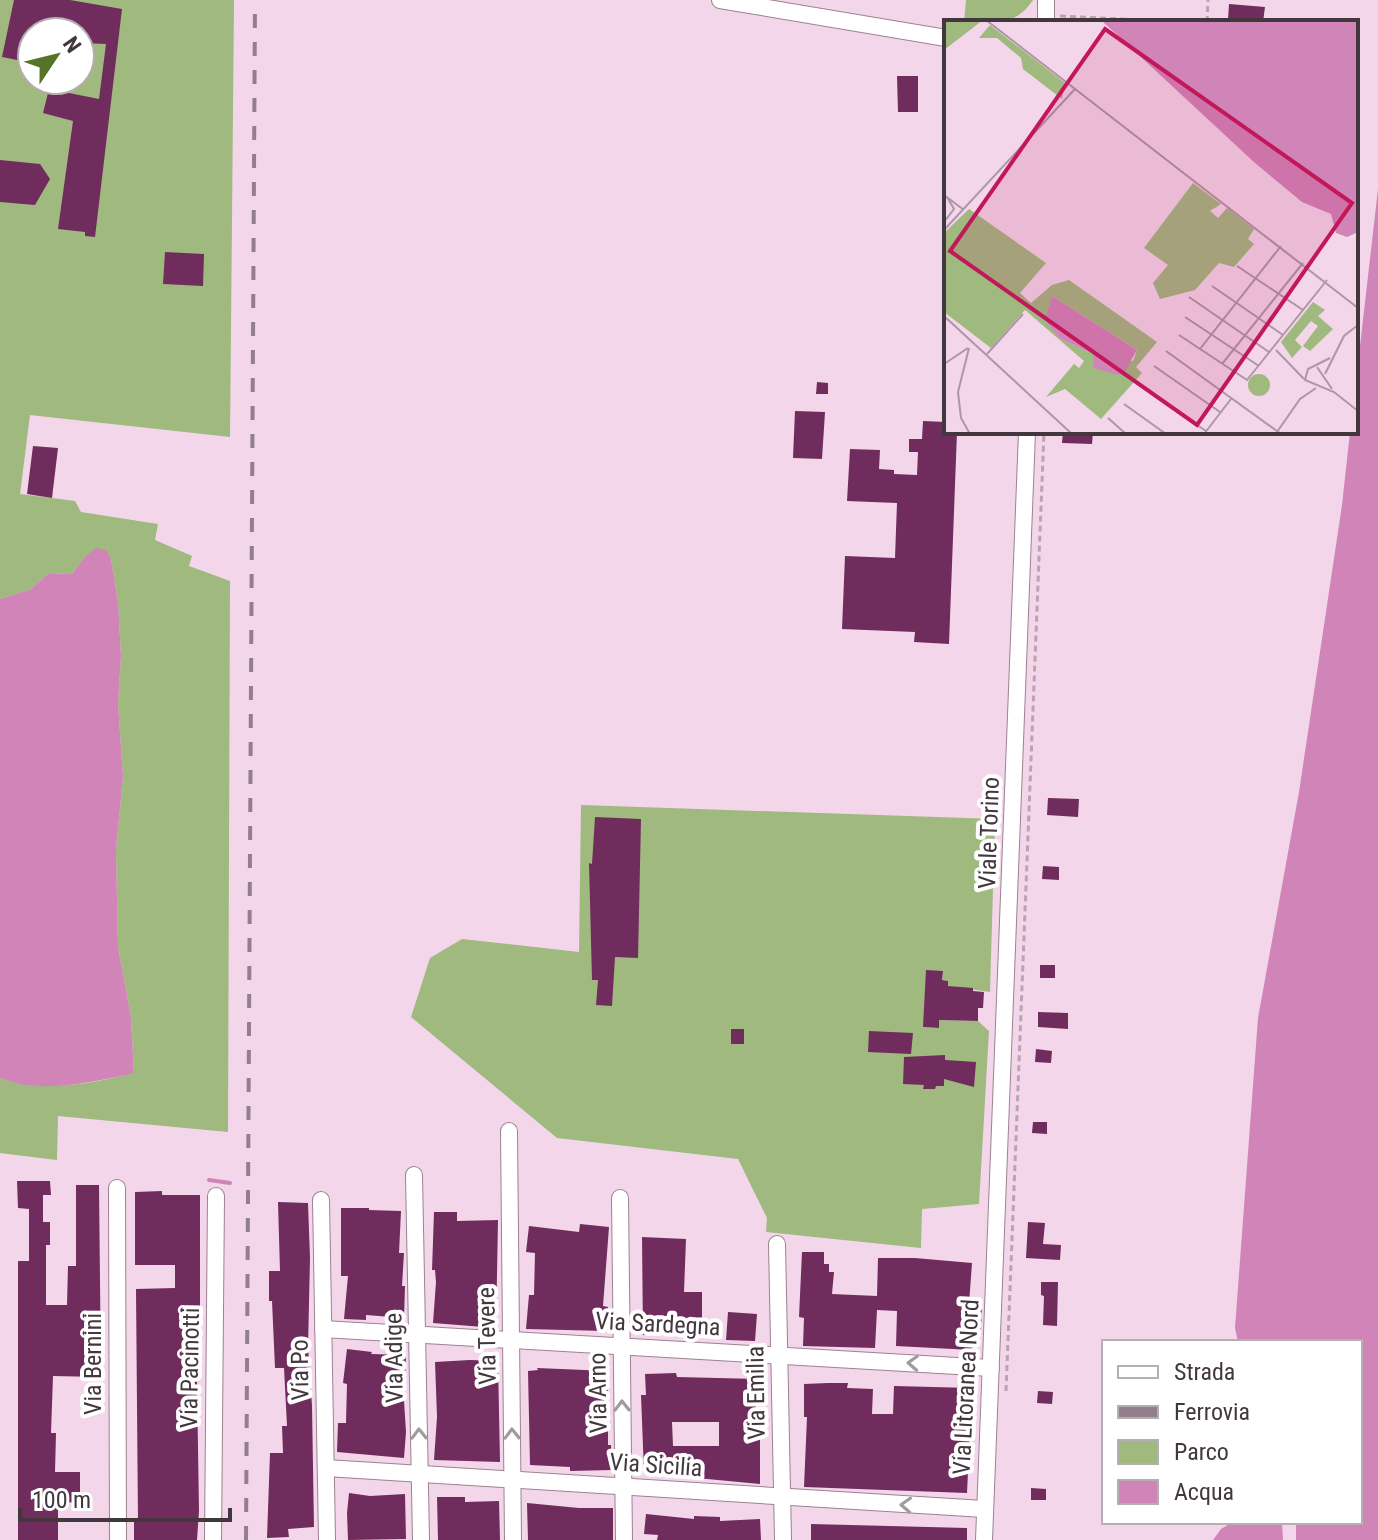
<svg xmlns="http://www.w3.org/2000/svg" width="1378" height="1540" viewBox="0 0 1378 1540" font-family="'Roboto Condensed',sans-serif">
	<rect width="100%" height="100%" fill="#f3d6e9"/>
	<!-- green -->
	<g fill="#a0b97f" fill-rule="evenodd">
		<path d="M0 0H234L230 437 30 415 20 494 75 501 81 512 158 524 155 540 192 556 189 566 230 581 228 1132 58 1116 57 1160 0 1153V1078C39 1093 95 1084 134 1072L131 1017 118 947 116 850 123 776 118 703 121 655 118 602 111 559 84 558 72 574 49 573 31 589 0 599ZM32 32H80V80H32Z"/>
		<path d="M966 0H1033C1014 28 994 22 964 22Z"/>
		<path d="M581 805 995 819 990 992 948 986V981L942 980 943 971 923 1027 938 1028 939 1020 978 1021 989 1031 979 1204 922 1209 921 1248 766 1232 767 1218 738 1159 557 1138 411 1017 430 958 462 939 579 952Z"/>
	</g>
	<!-- water -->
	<g fill="#d084b8">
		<path d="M1378 189V1540H1213L1221 1529 1233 1522H1360V1342H1238L1235 1328 1258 1018 1299 792 1342 505 1350 432H1356V381Z"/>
		<path d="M96 548 106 550 111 559 118 602 121 655 118 703 123 776 116 850 118 947 131 1017 134 1073C92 1082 42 1095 0 1078V599L31 589 49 573 72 574 84 558Z"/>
	</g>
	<!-- pier -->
	<path fill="#f3d6e9" d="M1282 1522H1296V1540H1283Z"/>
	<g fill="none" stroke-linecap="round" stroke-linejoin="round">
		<!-- stream -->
		<path stroke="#d084b8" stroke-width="4" d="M209 1180 230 1183"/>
	</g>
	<!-- building -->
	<g fill="#702c5d" fill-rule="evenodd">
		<path d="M14 0H70L122 9 95 237 85 236V232L58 229 73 121 43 113 49 89 99 99 106 44 80 43V32H74V25L50 21 48 32H32V63L2 57Z"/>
		<path d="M1229 4 1265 7 1263 22 1228 20Z"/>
		<path d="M897 76H918V112H898Z"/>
		<path d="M0 160 40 164 50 179 35 205 0 202Z"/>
		<path d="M165 252 204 254 203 286 163 284Z"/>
		<path d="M817 382 828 383V394H816Z"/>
		<path d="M795 411 825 412 822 459 793 458Z"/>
		<path d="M923 421 946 422V432H957L949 644 914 642 915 632 842 629 845 556 895 558 897 503 847 501 850 449 880 450 879 469 894 470V474L917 475 918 452H909V439H922Z"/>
		<path d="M1063 432H1093L1092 444 1062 443Z"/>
		<path d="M33 446 58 448 52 498 27 494Z"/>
		<path d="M1048 798 1079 799 1078 817 1047 815Z"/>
		<path d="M595 817 641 819 638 958 615 957 612 1006 596 1005 598 980H592L589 863 592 864Z"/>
		<path d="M1043 866 1059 867V880L1042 879Z"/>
		<rect x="1040" y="965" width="15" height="13"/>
		<path d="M926 970 943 971 942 980 948 981V986L973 988V991L984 992 983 1008H978V1021L939 1020V1028L923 1027Z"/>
		<path d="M1038 1012 1068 1013V1029L1038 1027Z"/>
		<rect x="731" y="1029" width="13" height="15"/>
		<path d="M869 1031 913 1033 911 1054 868 1052Z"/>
		<path d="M1036 1049 1052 1051 1051 1063 1035 1062Z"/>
		<path d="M945 1055V1060L976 1062 974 1087 944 1079V1086H936L935 1089H923L924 1085 903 1084 904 1057Z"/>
		<path d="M1033 1122H1047V1134L1032 1133Z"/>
		<path d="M17 1181H50L51 1195H43V1222H50V1245H46V1305H67L68 1266H76V1185H99L101 1377 53 1376 51 1433H56L55 1472H80V1502L58 1503V1540H18V1261H29V1209L18 1208Z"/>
		<path d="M162 1191V1195H200V1328L197 1384 199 1511 197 1540H134V1522H138L136 1289 175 1288V1265H135V1192Z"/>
		<path d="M278 1202 308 1203 310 1258 308 1348 312 1406 314 1527 288 1529 289 1537 267 1538 270 1453H283L282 1426H287L284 1368H275L272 1301H269V1271H280Z"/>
		<path d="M341 1208H369V1210L401 1211 399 1253H404L402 1286H405L404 1318 366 1315V1320L344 1319 348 1276H341Z"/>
		<path d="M434 1212H457V1221L498 1220 496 1328 433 1323 436 1282 435 1270H432Z"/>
		<path d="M1028 1222 1045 1223 1043 1244 1061 1245 1060 1260 1026 1258Z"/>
		<path d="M580 1224 609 1227 603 1306 608 1307 606 1331 526 1329 529 1295H534L535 1253 526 1252 529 1226 579 1232Z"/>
		<path d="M642 1237 686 1239 684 1292H702V1334L643 1335Z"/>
		<path d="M802 1252H824V1264H829V1272H834L832 1294 877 1296 878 1258H915L972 1263 969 1304H982L981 1329 973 1328 972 1350 896 1346 897 1311 877 1310 875 1348 803 1346 804 1318 799 1317Z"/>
		<path d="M1041 1282H1058L1057 1326 1043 1325 1044 1296 1041 1295Z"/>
		<path d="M728 1312 757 1314 755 1341 726 1340Z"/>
		<path d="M347 1349 372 1352 371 1354 406 1355 405 1385H403L406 1432 404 1458 337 1452 338 1423H346L347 1384 343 1383Z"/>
		<path d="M470 1360 498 1361 500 1462 434 1460 437 1417 435 1362Z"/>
		<path d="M537 1368 608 1371V1445H611L612 1470 570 1471V1467L530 1465 528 1371 538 1370Z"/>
		<path d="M676 1373 677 1377 758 1379 754 1433 760 1434V1484L644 1473 641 1395H646L645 1374ZM672 1422H719V1446H673Z"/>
		<path d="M828 1383H848L847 1388 873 1389 872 1414H893L894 1386 972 1388 967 1493 804 1487 807 1417H804V1384Z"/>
		<path d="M1038 1391 1053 1392 1052 1404 1037 1403Z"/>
		<path d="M1031 1488 1046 1489V1500H1031Z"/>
		<path d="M349 1493 370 1496 405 1494 406 1539 348 1540 347 1513Z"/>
		<path d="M437 1497H465V1502L499 1501 500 1540H438Z"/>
		<path d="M527 1503 579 1508H613V1540H528Z"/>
		<path d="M646 1514 694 1519V1516L720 1517V1521L760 1519 761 1540H657L658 1535 644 1534Z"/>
		<path d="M811 1524 967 1528V1540H811Z"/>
	</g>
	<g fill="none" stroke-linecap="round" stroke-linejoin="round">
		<!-- minor casing -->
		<g stroke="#9c8293" stroke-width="18">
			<g id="minor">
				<path d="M720 0 946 38"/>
				<path d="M1046 22V0"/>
				<path d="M509 1131 513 1540"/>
				<path d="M414 1175 421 1540"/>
				<path d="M117 1188 118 1540"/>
				<path d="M620 1198 624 1540"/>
				<path d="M321 1200 327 1540"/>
				<path d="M777 1244 783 1540"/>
				<path d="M323 1329 991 1368"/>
				<path d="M326 1468 984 1509"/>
				<path d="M213 1540 216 1196"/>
				<path d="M984 1540 1027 432"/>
			</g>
		</g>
		<!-- path -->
		<g stroke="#baa3b2" stroke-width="3" stroke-dasharray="6 4" stroke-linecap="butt">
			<path d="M1060 16 1182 22"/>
			<path d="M1207 22 1208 0"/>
			<path d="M1006 1391 1044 432"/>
		</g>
		<!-- minor -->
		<use href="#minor" stroke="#fff" stroke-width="16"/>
		<!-- rail -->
		<path stroke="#937f8c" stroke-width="4" stroke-dasharray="14 14" stroke-linecap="butt" d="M246 1540 255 0"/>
	</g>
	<!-- one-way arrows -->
	<defs><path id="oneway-chevron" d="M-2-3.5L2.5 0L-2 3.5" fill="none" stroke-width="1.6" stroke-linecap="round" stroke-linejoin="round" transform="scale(2)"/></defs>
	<g stroke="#a19b9e">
		<use href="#oneway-chevron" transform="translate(913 1363) rotate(-177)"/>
		<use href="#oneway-chevron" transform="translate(622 1406) rotate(-91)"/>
		<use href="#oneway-chevron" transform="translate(419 1434) rotate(-91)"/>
		<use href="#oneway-chevron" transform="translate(512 1434) rotate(-91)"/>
		<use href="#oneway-chevron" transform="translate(906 1505) rotate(-177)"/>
	</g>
	<g text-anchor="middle" stroke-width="8" stroke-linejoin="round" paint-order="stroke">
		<!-- street labels -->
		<g font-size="24" fill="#43373e" stroke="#fff">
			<text transform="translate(989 833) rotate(-88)" y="8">Viale Torino</text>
			<text transform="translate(658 1324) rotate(3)" y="8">Via Sardegna</text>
			<text transform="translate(487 1336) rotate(-91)" y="8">Via Tevere</text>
			<text transform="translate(394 1358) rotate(-91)" y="8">Via Adige</text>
			<text transform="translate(93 1364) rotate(-90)" y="8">Via Bernini</text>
			<text transform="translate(190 1368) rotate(-89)" y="8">Via Pacinotti</text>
			<text transform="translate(300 1370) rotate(-91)" y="8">Via Po</text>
			<text transform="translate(966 1387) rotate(-87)" y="8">Via Litoranea Nord</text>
			<text transform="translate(598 1393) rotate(-91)" y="8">Via Arno</text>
			<text transform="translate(756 1393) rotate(-91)" y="8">Via Emilia</text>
			<text transform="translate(656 1465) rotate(4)" y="8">Via Sicilia</text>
		</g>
	</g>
	<!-- overview -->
	<g transform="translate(944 20)">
		<rect width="414" height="414" fill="#f3d6e9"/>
		<path d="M0 0H39L0 30ZM46 5 121 63 118 79 79 49 77 38 53 18H35ZM249 163 277 184 266 191 274 198 283 188 310 209 304 219 310 224 290 247 275 243 251 270 216 279 209 263 224 245 200 228ZM25 189 102 243 76 273 87 283 108 265 125 260 213 322 192 347 198 353 157 399 121 369 102 377 130 344 135 348 140 341 81 290 47 328 0 292V213ZM108 276 193 330 189 341 149 334 115 318 102 300ZM369 282 381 290 374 296 389 309 366 331 359 326 374 306 367 301 351 320 358 327 348 338 337 322ZM304 365a11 11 0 1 1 22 0a11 11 0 1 1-22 0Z" fill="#a0b97f" fill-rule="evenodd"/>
		<path d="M157 0H414V212L403 217 392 213 387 194 358 182 311 143ZM108 276 193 330 181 351 174 355 150 348 149 334 115 318 101 300Z" fill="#d084b8"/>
		<path fill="none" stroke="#ad96a5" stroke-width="2" d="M42 0 414 288M0 175 20 190M0 202 10 189 3 177M0 210 131 69M293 246 359 290M268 266 339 315M245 277 325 332M0 296 128 414M241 297 315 346M235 315 303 360 383 260M25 328 14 372 17 398 26 414M256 329 337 226M332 330 360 359M222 331 337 414M43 334 79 294M386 338 364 349 361 360 390 372 414 391M0 344 24 328M278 344 359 243M210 346 276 392M373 347 388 369M381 354 400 316 414 305M195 365 262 411M180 384 222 414M164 398 182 414M333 412 356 379 372 368M260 414 287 379"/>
		<path fill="#c2185b" fill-opacity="0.15" stroke="#c2185b" stroke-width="4" d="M161 9 408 183 253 405 6 231Z"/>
		<rect width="414" height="414" fill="none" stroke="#43373e" stroke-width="4"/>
	</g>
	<!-- legend -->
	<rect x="1102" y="1340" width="260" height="184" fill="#ffffff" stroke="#b4afb2" stroke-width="2"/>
	<rect x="1118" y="1366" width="40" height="12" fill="#ffffff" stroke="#b4afb2" stroke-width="2"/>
	<text x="1174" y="1380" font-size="24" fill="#43373e">Strada</text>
	<rect x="1118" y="1406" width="40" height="12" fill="#937f8c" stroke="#b4afb2" stroke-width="2"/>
	<text x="1174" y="1420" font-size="24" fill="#43373e">Ferrovia</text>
	<rect x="1118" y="1440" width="40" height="24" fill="#a0b97f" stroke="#b4afb2" stroke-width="2"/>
	<text x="1174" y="1460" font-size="24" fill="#43373e">Parco</text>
	<rect x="1118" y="1480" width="40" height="24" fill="#d084b8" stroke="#b4afb2" stroke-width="2"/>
	<text x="1174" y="1500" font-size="24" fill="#43373e">Acqua</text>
	<!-- north arrow -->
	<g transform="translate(56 56) rotate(55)"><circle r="38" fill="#ffffff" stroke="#b4afb2" stroke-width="2"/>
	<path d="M0-6L14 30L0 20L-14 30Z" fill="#577327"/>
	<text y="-12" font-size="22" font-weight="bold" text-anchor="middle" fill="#43373e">N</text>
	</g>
	<!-- scale -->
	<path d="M20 1508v12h210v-12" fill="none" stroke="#43373e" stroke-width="4"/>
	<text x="32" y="1508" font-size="24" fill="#43373e" stroke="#ffffff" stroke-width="6" paint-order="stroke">100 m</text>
</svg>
